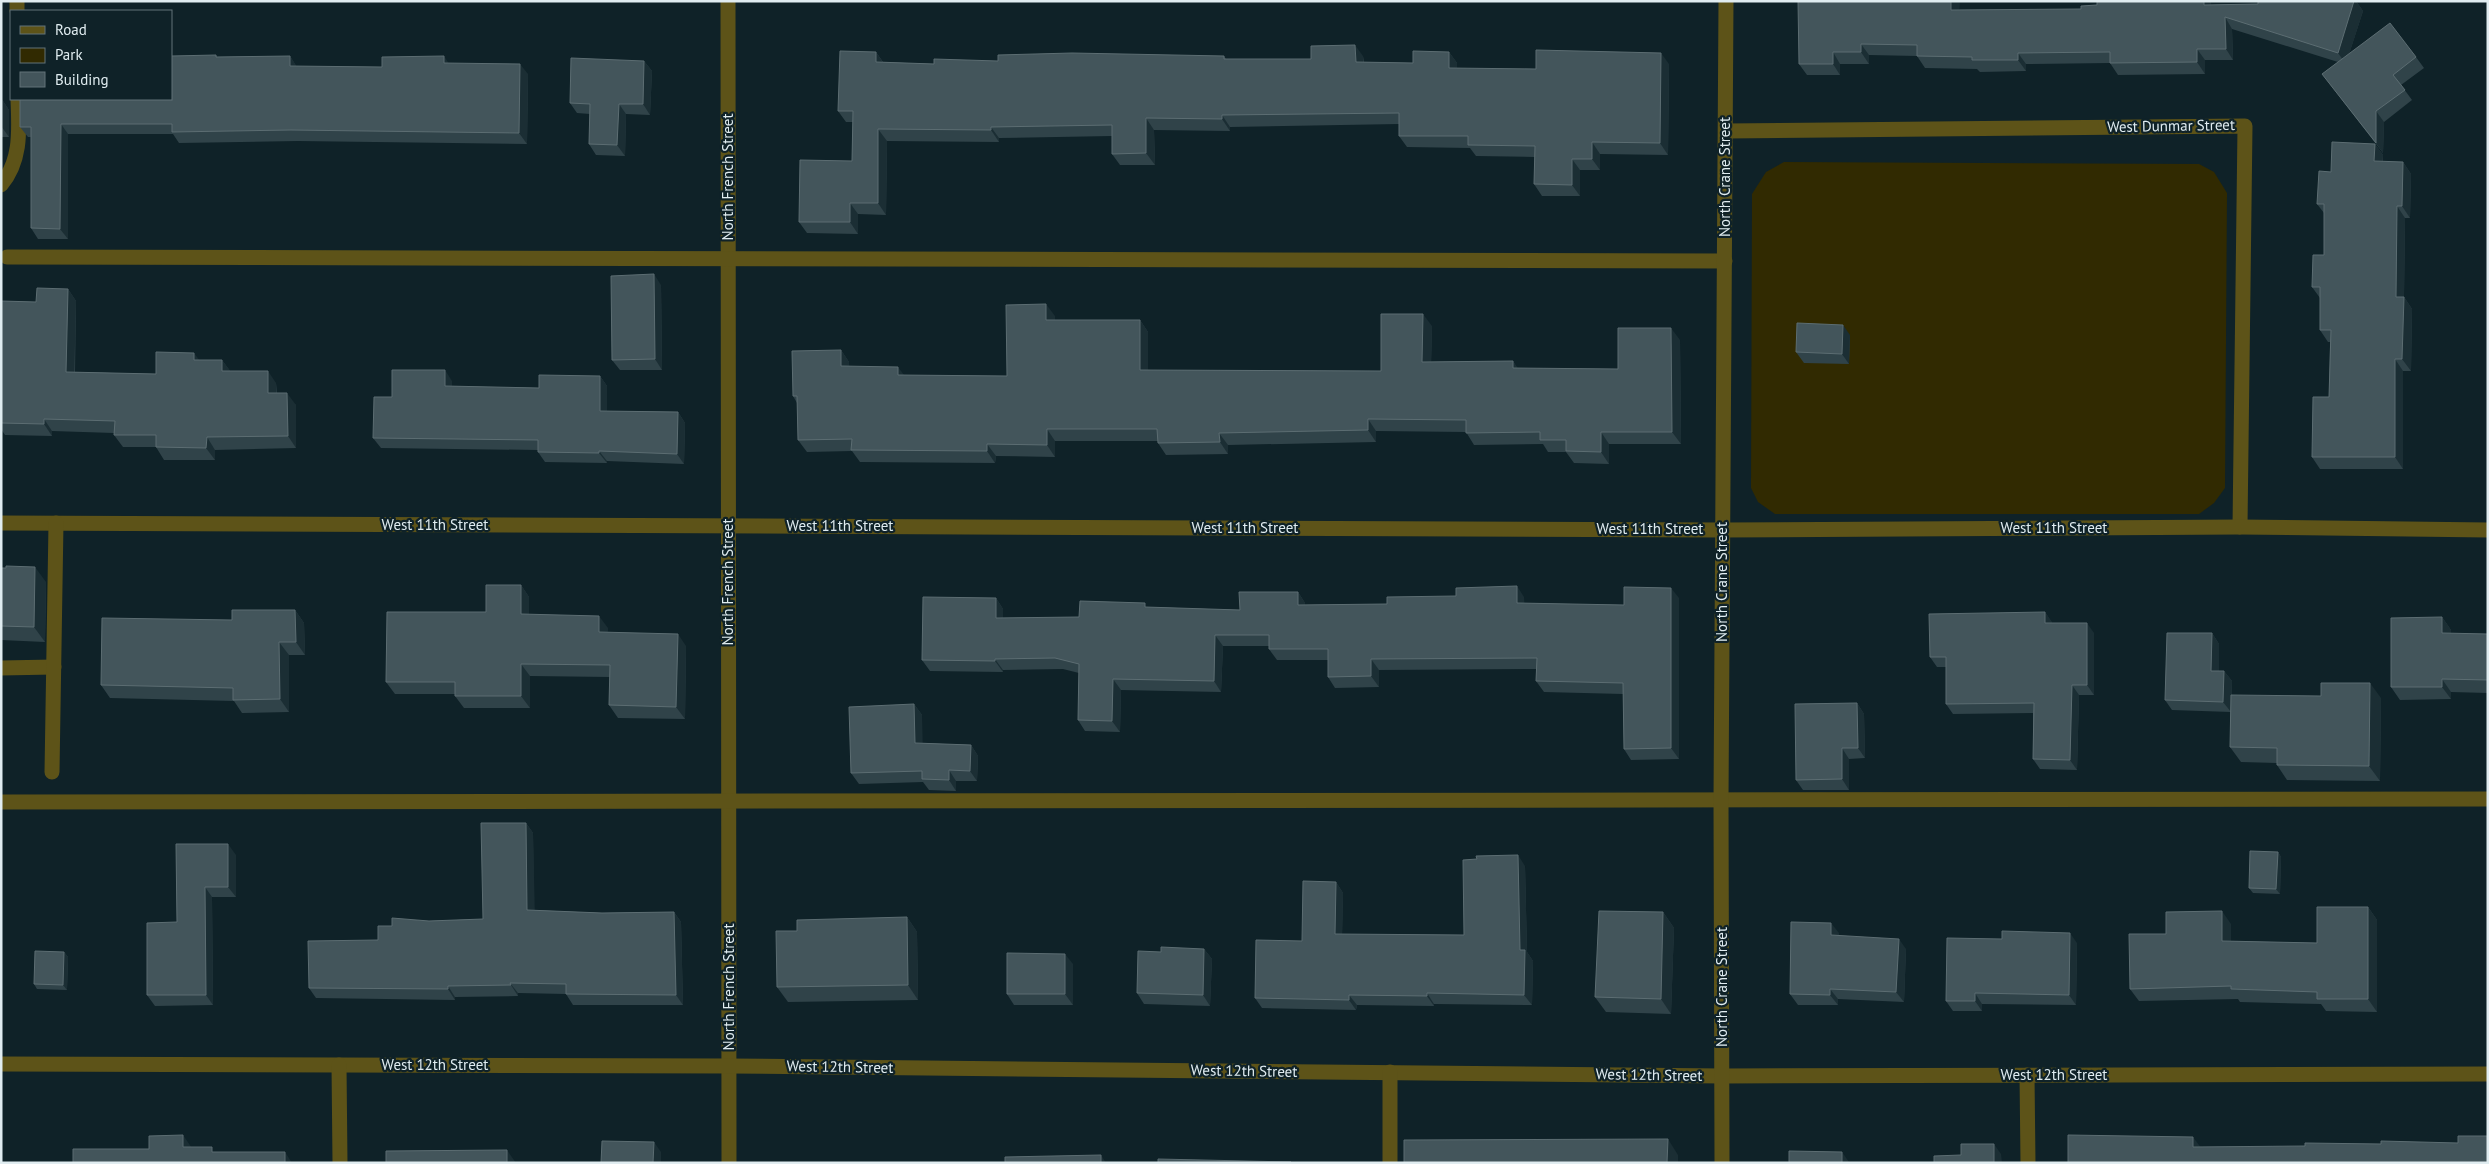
<svg xmlns="http://www.w3.org/2000/svg" width="2489" height="1164" viewBox="0 0 2489 1164" font-family="'PT Sans',sans-serif">
	<rect width="100%" height="100%" fill="#0f2228"/>
	<!-- green -->
	<path fill="#312a01" d="M1784 162 2199 164 2214 172 2227 193 2225 488 2214 503 2199 514H1775L1758 502 1751 488 1752 194 1766 172Z"/>
	<g fill="none" stroke-linecap="round" stroke-linejoin="round">
		<!-- minor -->
		<g stroke="#5d5318" stroke-width="15">
			<path d="M17 1V11"/>
			<path d="M728 1 729 1163"/>
			<path d="M1726 131 2245 126 2240 527"/>
			<path d="M1 185C22 160 19 129 18 99"/>
			<path d="M7 257 1725 261"/>
			<path d="M1 523 1722 530 2240 527 2488 530"/>
			<path d="M1 668 54 667"/>
			<path d="M52 772 56 523"/>
			<path d="M1 802 2488 799"/>
			<path d="M1 1064 729 1066 1723 1076 2488 1074"/>
			<path d="M339 1065 340 1163"/>
			<path d="M1390 1072V1163"/>
			<path d="M2027 1075 2028 1163"/>
			<path d="M1722 1163 1721 800 1726 1"/>
		</g>
	</g>
	<!-- wall -->
	<g fill="#304349">
		<path d="M2097 1H2211V5L2258 4V1H2356L2363 11 2349 54 2416 57 2424 68 2401 85 2412 100 2384 122 2383 153 2322 74 2338 62 2232 29 2233 60H2205V74L2118 75 2110 63 2026 64V71L1980 72 1977 69 1925 68 1917 56 1869 55V64H1840V75H1807L1799 64 1959 10 2081 9 2097 5Z"/>
		<path d="M876 52 883 62 934 64 998 61 1224 56 1226 59H1311L1363 56 1364 62 1413 63 1449 52 1457 63V68L1536 69 1669 64 1668 155 1600 154V170H1580V196H1542L1534 184 1535 157 1476 156 1470 148 1407 147 1399 136V124L1230 127V131L1154 130 1155 165H1120L1112 154V136L999 138V142L887 141 886 215 858 214V234L807 233 799 222 852 161 853 122H846L838 111Z"/>
		<path d="M216 55 217 57 290 56 296 66 382 67 448 63 528 74 527 144 298 141 179 143 173 134H68V239H38L31 228V137H28L20 127 31 99Z"/>
		<path d="M644 61 652 71 650 115 626 114 625 156 596 155 589 144 590 114 577 113 570 103Z"/>
		<path d="M1 98 9 110V137H1Z"/>
		<path d="M2375 144 2383 155V162H2403L2411 174 2410 218H2405L2404 297 2412 309 2411 371H2403V469H2320L2312 457 2329 397 2330 342H2328L2320 330V298L2312 287 2324 255V213L2317 204 2331 172Z"/>
		<path d="M661 285 662 370H620L612 360Z"/>
		<path d="M68 289 76 301 75 372 156 374 199 360H222L230 371 276 383 277 393 296 405V448L215 450V460H164L156 447H123L114 435V433L52 431V436L5 435 1 429V301L36 302Z"/>
		<path d="M1055 316V320H1140L1148 332V370L1381 371 1432 326 1431 362 1513 361 1517 368 1618 369 1680 340 1681 444H1609V464L1574 463 1566 452H1548L1543 444 1474 445 1466 432 1376 431V442L1228 445V454L1166 455 1158 443V441H1055V457L996 456 995 463 860 462 852 451 807 452 798 440 797 403 793 396 841 350 849 362V366L904 375 1007 376Z"/>
		<path d="M1850 335 1849 364 1804 363 1796 352Z"/>
		<path d="M600 376 607 386V411L678 412 685 423 684 464 607 461V463L545 462 538 452V450L381 448 373 438 392 397 452 381V386L539 388Z"/>
		<path d="M1 568 46 582 45 642 1 640Z"/>
		<path d="M521 585 529 597V615L608 628 607 632 686 646 685 719 618 718 609 705 610 677 530 676V708H464L455 696V694H395L386 682 486 612Z"/>
		<path d="M1298 592 1305 603V605L1387 604 1524 597V603L1624 605 1679 598V759L1631 760 1624 749 1623 694 1544 692 1536 681V669L1379 670V687L1335 688 1328 677V660H1277L1269 649V646H1223L1221 692 1121 690 1120 732 1085 731 1078 720 1079 673 1063 669 1003 670V672L930 671 922 660 996 598 1003 609V618L1079 617 1148 607 1240 610Z"/>
		<path d="M295 610 304 623 305 655H289V712L242 713 234 701 110 698 101 685 232 620Z"/>
		<path d="M2045 612 2052 623 2094 633V695H2079L2077 770 2040 769 2033 759V713L1953 714 1946 704V667H1937L1930 657Z"/>
		<path d="M2442 617 2451 630V634H2488V693L2451 692V699L2400 700 2391 687Z"/>
		<path d="M2212 633 2219 644V671H2224L2232 681 2231 712 2172 710 2165 700Z"/>
		<path d="M2381 698 2380 781 2287 780 2277 765V763L2241 762 2230 747Z"/>
		<path d="M1857 703 1864 714 1865 758 1849 759V790H1803L1796 780Z"/>
		<path d="M914 704 922 715V743L971 745 978 756 977 781H956V791L929 790 923 782 859 784 851 773Z"/>
		<path d="M526 823 533 833 534 910 602 913 674 912 681 922 683 1005H573L566 994 518 993V996L455 997V1000L316 998 309 988 378 940 392 926 429 921 483 919Z"/>
		<path d="M176 844 236 855V897H212L213 1005 155 1006 147 995 177 922Z"/>
		<path d="M2278 852 2281 857 2280 894 2253 893 2249 888Z"/>
		<path d="M1525 866 1527 952 1533 961 1532 1005 1434 1004V1006L1357 1005 1356 1010 1262 1008 1255 998 1302 941 1336 882 1343 893 1342 934 1464 935Z"/>
		<path d="M2368 907 2377 920V1012L2326 1011 2321 1004 2240 1002 2238 999 2139 1001 2130 989 2166 934 2231 924V941L2317 943Z"/>
		<path d="M1663 912 1674 928 1671 1014 1606 1012 1595 997Z"/>
		<path d="M907 917 917 932 918 1000 788 1002 777 987 797 931Z"/>
		<path d="M1839 933V936L1906 949 1904 1002 1838 999V1005H1798L1790 994Z"/>
		<path d="M2002 939 2077 943 2076 1005 1982 1004V1011H1953L1946 1001Z"/>
		<path d="M1204 949 1212 959 1210 1006 1144 1004 1137 993 1161 952Z"/>
		<path d="M64 952 68 957 67 990 37 989 34 984Z"/>
		<path d="M1073 964V1005H1014L1007 994Z"/>
	</g>
	<!-- shaded-wall -->
	<g fill="#1b2e34">
		<path d="M1951 1H1960L1959 22 1951 10Z"/>
		<path d="M2204 1H2211L2212 16 2204 5Z"/>
		<path d="M2354 1H2356L2363 11 2346 64 2338 53Z"/>
		<path d="M2225 17 2232 29 2233 60 2226 49Z"/>
		<path d="M1861 44 1869 55V64L1861 52Z"/>
		<path d="M1355 45 1363 56 1364 73 1356 62Z"/>
		<path d="M2197 49 2205 60V74L2197 62Z"/>
		<path d="M876 52 884 64 876 62Z"/>
		<path d="M1449 52 1457 63V79L1449 68Z"/>
		<path d="M1833 52 1840 64V75L1833 64Z"/>
		<path d="M1661 53 1669 64 1668 155 1660 143Z"/>
		<path d="M2018 53 2026 64V71L2018 60Z"/>
		<path d="M290 56 297 67 290 66Z"/>
		<path d="M444 56 451 67 444 63Z"/>
		<path d="M644 61 652 71 650 115 643 104Z"/>
		<path d="M520 64 528 74 527 144 519 133Z"/>
		<path d="M1 98 9 110V137L1 126Z"/>
		<path d="M619 104 626 114 625 156 617 145Z"/>
		<path d="M2376 111 2384 122 2383 153 2376 143Z"/>
		<path d="M1222 115 1230 127V131L1222 119Z"/>
		<path d="M1146 118 1154 130 1155 165 1146 153Z"/>
		<path d="M61 124 68 134V239L60 229Z"/>
		<path d="M991 127 999 138V142L991 130Z"/>
		<path d="M878 129 887 141 886 215 878 203Z"/>
		<path d="M1592 142 1600 154V170L1592 159Z"/>
		<path d="M2375 144 2383 155 2382 173 2374 161Z"/>
		<path d="M1572 159 1580 170V196L1572 185Z"/>
		<path d="M2403 162 2411 174 2410 218 2402 206Z"/>
		<path d="M850 203 858 214V234L850 222Z"/>
		<path d="M2397 206 2405 218 2404 297 2412 309 2411 371 2402 359 2396 297Z"/>
		<path d="M654 274 661 285 662 370 655 359Z"/>
		<path d="M68 289 76 301 74 384 66 372Z"/>
		<path d="M1046 304 1055 316V332L1046 320Z"/>
		<path d="M1423 314 1432 326 1431 374 1422 362Z"/>
		<path d="M1140 320 1148 332V382L1140 370Z"/>
		<path d="M1843 325 1850 335 1849 364 1842 354Z"/>
		<path d="M1671 328 1680 340 1681 444 1672 432Z"/>
		<path d="M841 350 849 362 850 378 841 366Z"/>
		<path d="M194 353 203 365 194 360Z"/>
		<path d="M2395 359 2403 371V469L2395 457Z"/>
		<path d="M222 360 231 372 222 371Z"/>
		<path d="M1513 361 1521 373 1513 368Z"/>
		<path d="M898 367 907 379 898 375Z"/>
		<path d="M445 370 452 381V396L445 386Z"/>
		<path d="M268 371 276 383 277 405 268 393Z"/>
		<path d="M600 376 607 386V421L600 411Z"/>
		<path d="M287 393 296 405V448L288 436Z"/>
		<path d="M678 412 685 423 684 464 677 454Z"/>
		<path d="M44 419 52 431V436L44 424Z"/>
		<path d="M1368 419 1376 431V442L1368 430Z"/>
		<path d="M1047 429 1055 441V457L1047 445Z"/>
		<path d="M1601 432 1609 444V464L1601 452Z"/>
		<path d="M1219 433 1228 445V454L1220 442Z"/>
		<path d="M207 437 215 450V460L206 448Z"/>
		<path d="M987 444 996 456 995 463 987 451Z"/>
		<path d="M599 451 607 461V463L599 453Z"/>
		<path d="M35 567 46 582 45 642 34 627Z"/>
		<path d="M521 585 529 597V626L521 614Z"/>
		<path d="M1517 586 1524 597 1525 614 1517 603Z"/>
		<path d="M1671 588 1679 598V759L1671 748Z"/>
		<path d="M1298 592 1305 603V616L1298 605Z"/>
		<path d="M996 598 1003 609V629L996 618Z"/>
		<path d="M295 610 304 623 305 655 296 642Z"/>
		<path d="M2045 612 2052 622V633L2045 623Z"/>
		<path d="M599 616 608 628 607 644 599 632Z"/>
		<path d="M2442 617 2451 630V646L2442 633Z"/>
		<path d="M2087 623 2094 633V695L2087 685Z"/>
		<path d="M2212 633 2219 644V681L2211 671Z"/>
		<path d="M678 634 686 646 685 719 676 707Z"/>
		<path d="M1215 635 1223 646 1221 692 1214 681Z"/>
		<path d="M279 642 289 655V712L280 699Z"/>
		<path d="M995 659 1003 670V672L995 661Z"/>
		<path d="M1371 659 1379 670V687L1371 676Z"/>
		<path d="M521 664 530 676V708L521 696Z"/>
		<path d="M2224 671 2232 681 2231 712 2223 702Z"/>
		<path d="M1113 679 1121 690 1120 732 1112 721Z"/>
		<path d="M2442 679 2451 692V699L2442 687Z"/>
		<path d="M2370 683 2381 698 2380 781 2369 766Z"/>
		<path d="M2072 685 2079 695 2077 770 2070 760Z"/>
		<path d="M1857 703 1864 714 1865 758 1858 748Z"/>
		<path d="M914 704 922 715 923 754 915 743Z"/>
		<path d="M971 745 978 756 977 781 970 771Z"/>
		<path d="M1842 748 1849 759V790L1842 779Z"/>
		<path d="M949 770 956 781V791L949 780Z"/>
		<path d="M526 823 533 833 535 920 527 910Z"/>
		<path d="M228 844 236 855V897L228 887Z"/>
		<path d="M2278 852 2281 857 2280 894 2276 889Z"/>
		<path d="M1518 855 1525 866 1527 952 1533 961 1532 1005 1524 995 1520 950Z"/>
		<path d="M1336 882 1343 893 1342 945 1335 934Z"/>
		<path d="M205 887 212 897 213 1005 206 995Z"/>
		<path d="M2368 907 2377 920V1012L2368 999Z"/>
		<path d="M2222 911 2231 924V953L2222 941Z"/>
		<path d="M674 912 681 922 683 1005 676 995Z"/>
		<path d="M1663 912 1674 928 1671 1014 1661 999Z"/>
		<path d="M907 917 917 932 918 1000 908 985Z"/>
		<path d="M1831 923 1839 933 1838 946 1831 935Z"/>
		<path d="M2070 933 2077 943 2076 1005 2069 995Z"/>
		<path d="M1899 939 1906 949 1904 1002 1896 992Z"/>
		<path d="M1204 949 1212 959 1210 1006 1203 995Z"/>
		<path d="M64 952 68 957 67 990 63 985Z"/>
		<path d="M1065 954 1073 964V1005L1065 994Z"/>
		<path d="M510 983 518 993V996L511 985Z"/>
		<path d="M448 986 455 997V1000L448 989Z"/>
		<path d="M1830 989 1838 999V1005L1830 995Z"/>
		<path d="M1427 993 1434 1004V1006L1427 996Z"/>
		<path d="M1975 993 1982 1004V1011L1975 1001Z"/>
		<path d="M1349 995 1357 1005 1356 1010 1349 1000Z"/>
		<path d="M183 1135 194 1151 183 1147Z"/>
		<path d="M2193 1137 2202 1149 2193 1147Z"/>
		<path d="M1668 1139 1678 1155V1163H1667Z"/>
		<path d="M654 1142 661 1152V1163H653Z"/>
		<path d="M1994 1144 2001 1154 2002 1163H1994Z"/>
		<path d="M507 1150 516 1163H507Z"/>
		<path d="M285 1152 292 1163H285Z"/>
		<path d="M1842 1152 1849 1162V1163H1842Z"/>
		<path d="M1101 1155 1106 1163H1101Z"/>
	</g>
	<!-- building -->
	<g fill="#43555b" stroke="#5c6d72">
		<path d="M1798 1H1951V10L2081 9V6L2097 5V1H2204V5L2258 4V1H2354L2338 53 2225 17 2226 49H2197V62L2110 63V52L2018 53V60H1972V57L1917 56V45L1861 44V52H1833V64H1799Z"/>
		<path d="M2390 23 2416 57 2393 75 2405 90 2376 111V143L2322 74Z"/>
		<path d="M1355 45 1356 62 1413 63V51L1449 52V68L1536 69V50L1661 53 1660 143 1592 142V159H1572V185L1534 184 1535 146 1468 145V136H1399V113L1222 115V119L1146 118V153L1112 154V125L991 127V130L878 129V203H850V222H799L800 160 852 161 853 111H838L840 51 876 52V62L934 64V59L998 61V55L1072 53 1224 56V59H1311V46Z"/>
		<path d="M216 55V57L290 56V66L382 67V57L444 56V63L520 64 519 133 291 130 172 132V124H61L60 229 31 228V127H20V99H171V56Z"/>
		<path d="M571 58 644 61 643 104H619L617 145 589 144 590 104 570 103Z"/>
		<path d="M2332 142 2375 144 2374 161 2403 162 2402 206H2397L2396 297H2404L2402 359H2395V457H2312L2313 397H2329L2331 330H2320V287H2312L2313 255H2324V204H2317L2319 171 2331 172Z"/>
		<path d="M654 274 655 359 612 360 611 276Z"/>
		<path d="M37 288 68 289 66 372 156 374V352L194 353V360H222V371H268V393H287L288 436 207 437 206 448 156 447V435H114L115 421 44 419V424L1 423V301L36 302Z"/>
		<path d="M1046 304V320H1140V370L1381 371V314H1423L1422 362 1513 361V368L1618 369V328H1671L1672 432H1601V452L1566 451V440H1540V432L1466 433V420L1368 419V430L1219 433 1220 442 1158 443 1157 429H1047V445L987 444V451L851 450 852 439 798 440 797 396H793L792 351 841 350V366L898 367V375L1007 376 1006 305Z"/>
		<path d="M1797 323 1843 325 1842 354 1796 352Z"/>
		<path d="M392 370H445V386L539 388V375L600 376V411L678 412 677 454 599 451V453L538 452V440L373 438 374 397H392Z"/>
		<path d="M6 566 35 567 34 627 1 626V568H6Z"/>
		<path d="M486 585H521V614L599 616V632L678 634 676 707 609 705 610 665 521 664V696H455V682H386L387 612H486Z"/>
		<path d="M1517 586V603L1624 605V587L1671 588V748L1624 749 1623 683 1536 681 1537 658 1371 659V676L1328 677V649H1269V635H1215L1214 681 1113 679 1112 721 1078 720 1079 664 1055 658 995 659V661L922 660 923 597 996 598V618L1079 617 1080 601 1145 603V607L1240 610 1239 592H1298V605L1387 604V597L1456 596V588Z"/>
		<path d="M232 610H295L296 642H279L280 699 233 700V688L101 685 102 618 232 620Z"/>
		<path d="M2045 612V623H2087V685H2072L2070 760 2033 759 2034 703 1946 704V657H1930L1929 614Z"/>
		<path d="M2442 617V633L2488 634V680L2442 679V687H2391V618Z"/>
		<path d="M2167 633H2212L2211 671H2224L2223 702 2165 700Z"/>
		<path d="M2321 683H2370L2369 766 2277 765V748L2230 747 2231 695 2321 696Z"/>
		<path d="M1857 703 1858 748H1842V779L1796 780 1795 704Z"/>
		<path d="M914 704 915 743 971 745 970 771 949 770V780L922 779V771L851 773 849 707Z"/>
		<path d="M481 823H526L527 910 602 913 674 912 676 995 566 994V984L510 983 511 985 448 986V989L309 988 308 941 378 940V926H392V918L429 921 483 919Z"/>
		<path d="M176 844H228V887H205L206 995H147V923L177 922Z"/>
		<path d="M2250 851 2278 852 2276 889 2249 888Z"/>
		<path d="M1518 855 1520 950H1525L1524 995 1427 993V996L1349 995V1000L1255 998 1256 940 1302 941 1303 881 1336 882 1335 934 1464 935 1463 860 1477 859 1476 856Z"/>
		<path d="M2317 907H2368V999H2317V992L2231 989V986L2130 989 2129 934H2166V912L2222 911V941L2317 943Z"/>
		<path d="M1599 911 1663 912 1661 999 1595 997Z"/>
		<path d="M907 917 908 985 777 987 776 931H797V920Z"/>
		<path d="M1791 922 1831 923V935L1899 939 1896 992 1830 989V995L1790 994Z"/>
		<path d="M2002 931 2070 933 2069 995 1975 993V1001H1946L1947 938 2002 939Z"/>
		<path d="M1161 947 1204 949 1203 995 1137 993 1138 951 1161 952Z"/>
		<path d="M35 951 64 952 63 985 34 984Z"/>
		<path d="M1007 953 1065 954V994H1007Z"/>
		<path d="M183 1135V1147H212V1152H285V1163H73V1149H149V1136Z"/>
		<path d="M2068 1135 2193 1137V1147L2305 1146V1143L2381 1144V1141L2458 1143V1136H2488V1163H2068Z"/>
		<path d="M1668 1139 1667 1163H1404V1140Z"/>
		<path d="M602 1141 654 1142 653 1163H601Z"/>
		<path d="M1961 1144H1994V1163H1934V1156L1961 1155Z"/>
		<path d="M507 1150V1163H386V1151Z"/>
		<path d="M1789 1151 1842 1152V1163H1789Z"/>
		<path d="M1101 1155V1163H1005V1157Z"/>
		<path d="M1158 1159 1291 1162 1158 1163Z"/>
	</g>
	<g text-anchor="middle" stroke-width="4.5" stroke-linejoin="round" paint-order="stroke">
		<!-- street labels -->
		<g font-size="15" fill="#e0ecf0" stroke="#0f2228">
			<text transform="translate(2171 126) rotate(-1)" y="5">West Dunmar Street</text>
			<text transform="translate(728 177) rotate(-90)" y="5">North French Street</text>
			<text transform="translate(1725 177) rotate(-90)" y="5">North Crane Street</text>
			<text x="435" y="530">West 11th Street</text>
			<text x="840" y="531">West 11th Street</text>
			<text x="1245" y="533">West 11th Street</text>
			<text x="2054" y="533">West 11th Street</text>
			<text x="1650" y="534">West 11th Street</text>
			<text transform="translate(728 582) rotate(-90)" y="5">North French Street</text>
			<text transform="translate(1722 582) rotate(-90)" y="5">North Crane Street</text>
			<text transform="translate(729 987) rotate(-90)" y="5">North French Street</text>
			<text transform="translate(1722 987) rotate(-90)" y="5">North Crane Street</text>
			<text x="435" y="1070">West 12th Street</text>
			<text transform="translate(840 1067) rotate(1)" y="5">West 12th Street</text>
			<text transform="translate(1244 1071) rotate(1)" y="5">West 12th Street</text>
			<text transform="translate(1649 1075) rotate(1)" y="5">West 12th Street</text>
			<text x="2054" y="1080">West 12th Street</text>
		</g>
	</g>
	<!-- border -->
	<rect width="2489" height="1164" fill="none" stroke="#e0ecf0" stroke-width="5"/>
	<!-- legend -->
	<rect x="10" y="10" width="162" height="90" fill="#0f2228" stroke="#637378"/>
	<rect x="20" y="26" width="25" height="8" fill="#5d5318" stroke="#637378"/>
	<text x="55" y="35" font-size="15" fill="#e0ecf0">Road</text>
	<rect x="20" y="48" width="25" height="15" fill="#312a01" stroke="#637378"/>
	<text x="55" y="60" font-size="15" fill="#e0ecf0">Park</text>
	<rect x="20" y="72" width="25" height="15" fill="#43555b" stroke="#637378"/>
	<text x="55" y="85" font-size="15" fill="#e0ecf0">Building</text>
</svg>
